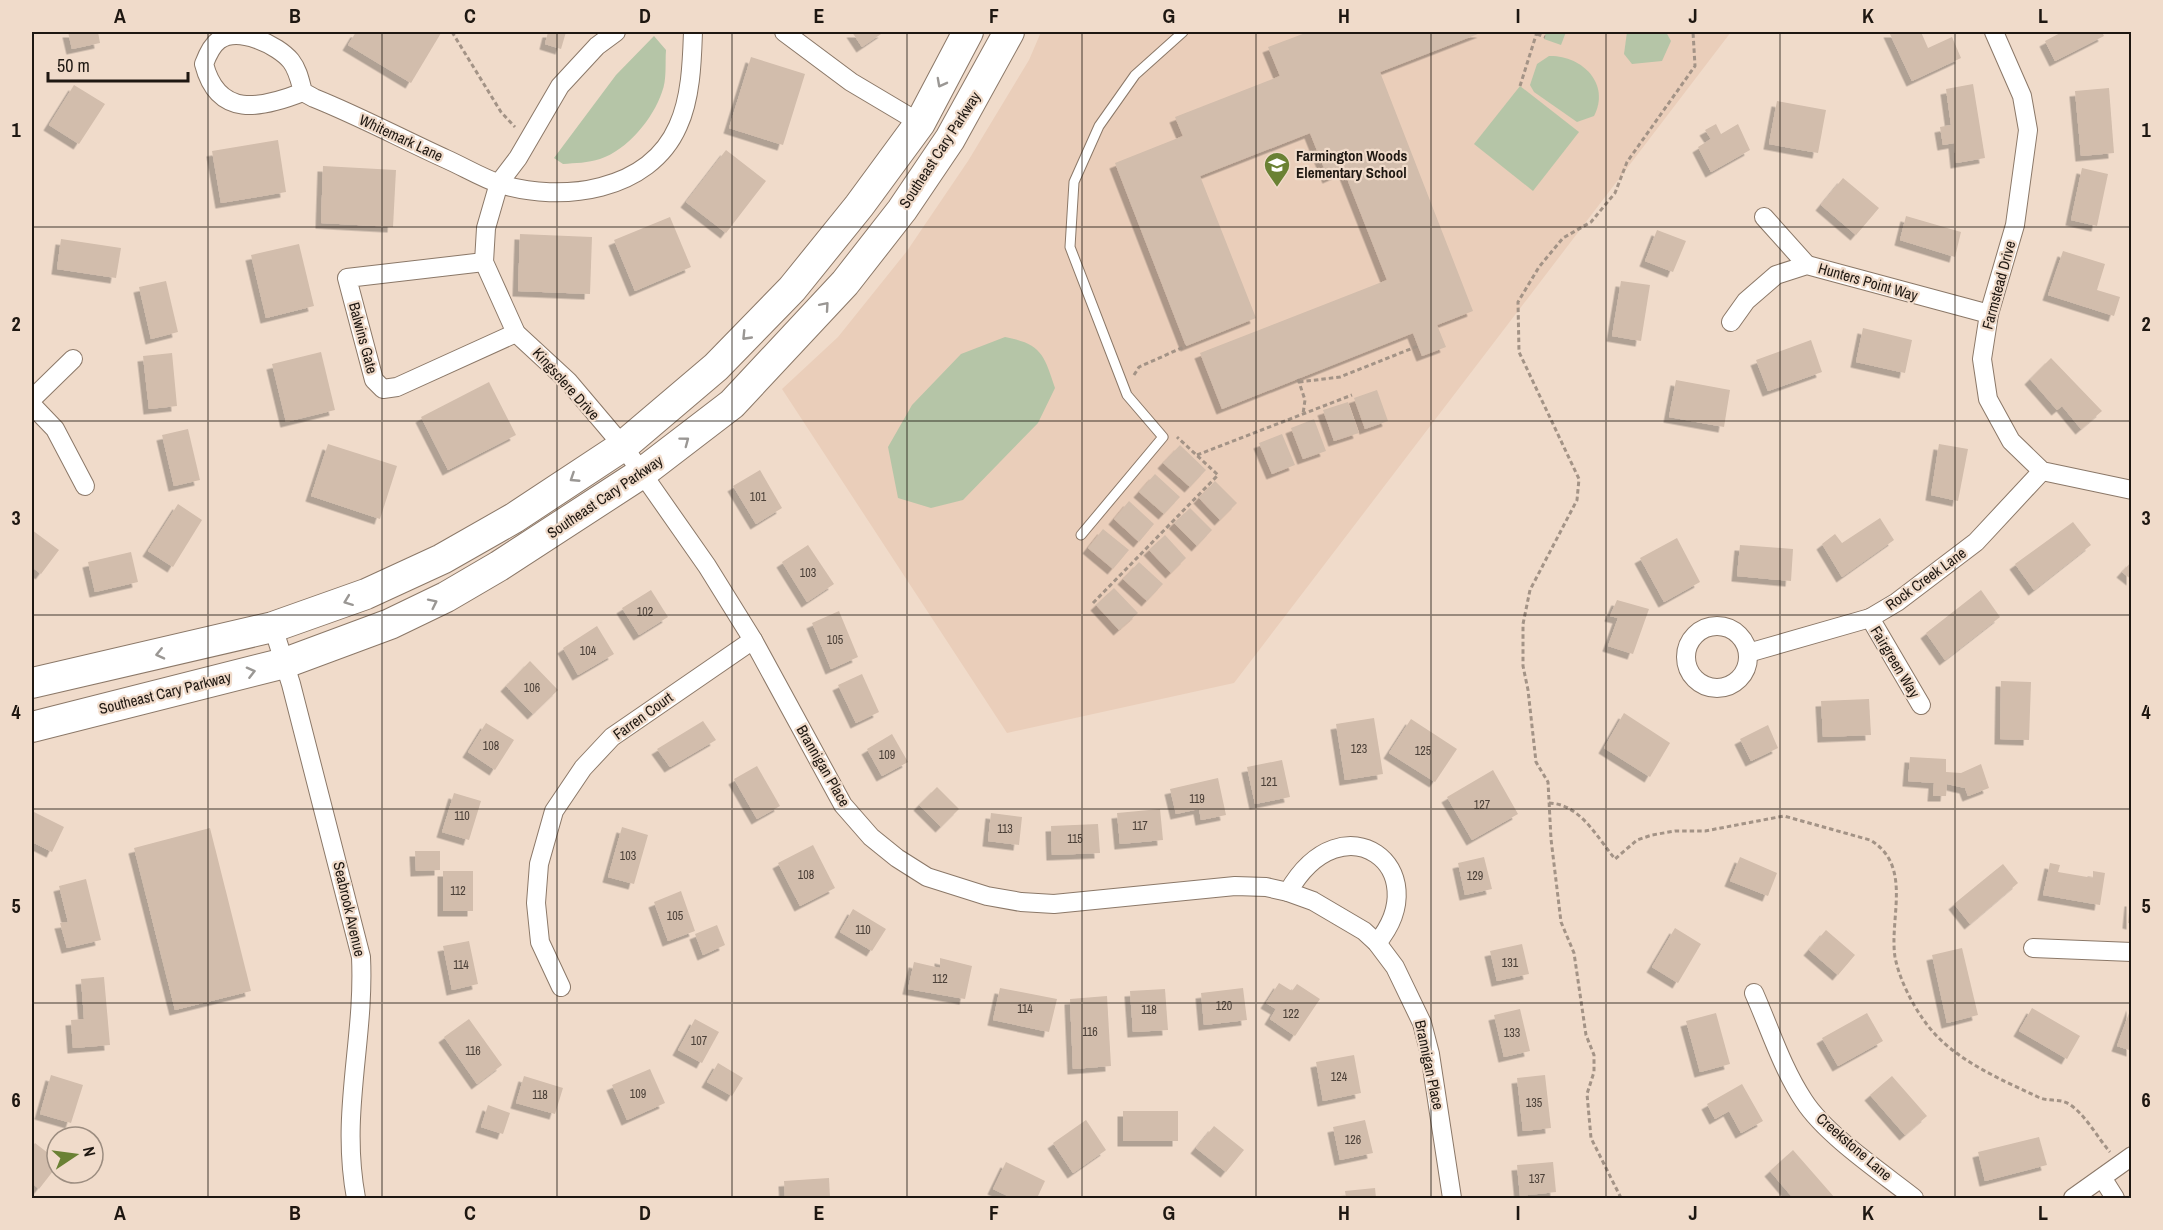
<svg xmlns="http://www.w3.org/2000/svg" width="2163" height="1230" viewBox="0 0 2163 1230" font-family="'Archivo Narrow',sans-serif">
	<defs>
		<filter id="shadow"><feDropShadow dx="-5.5" dy="5.5" stdDeviation="0" flood-color="#0004"/></filter>
	</defs>
	<rect width="100%" height="100%" fill="#f0dbca"/>
	<!-- built -->
	<path fill="#eaceba" d="M1041 32H1731L1234 683 1007 733 782 389 838 337 907 251 968 161 1029 60Z"/>
	<!-- green -->
	<g fill="#b5c5a7">
		<path d="M1546 32H1566L1561 45 1544 39Z"/>
		<path d="M1627 32H1666L1671 41 1662 61 1632 64 1624 54Z"/>
		<path d="M654 36 666 50C665 63 667 80 662 92 653 119 627 150 600 159 588 163 575 163 563 164L554 158 616 75Z"/>
		<path d="M1549 56C1581 55 1611 83 1594 116L1577 122 1534 92 1530 85 1537 64Z"/>
		<path d="M1520 86 1579 132 1533 191 1474 144Z"/>
		<path d="M1005 337C1041 344 1044 354 1055 388L1038 423 963 500 931 508 898 498 888 447 912 405 961 354Z"/>
	</g>
	<!-- building -->
	<g fill="#d2bdac" filter="url(#shadow)">
		<path d="M68 32H98L100 43 72 49Z"/>
		<path d="M356 32H439L441 33 411 83 348 45Z"/>
		<path d="M548 32H566L561 49 545 44Z"/>
		<path d="M852 32H884L862 47Z"/>
		<path d="M1308 32H1483L1380 72 1473 311 1437 325 1446 347 1422 356 1413 333 1222 409 1200 353 1387 280 1344 171 1328 178 1310 133 1200 176 1256 318 1186 346 1115 163 1183 136 1175 117 1280 76 1268 47Z"/>
		<path d="M1889 32H1921L1928 48 1952 37 1961 58 1912 81Z"/>
		<path d="M2062 32H2102L2104 36 2055 61 2045 41Z"/>
		<path d="M751 57 805 74 783 145 729 128Z"/>
		<path d="M1973 84 1985 158 1956 163 1954 143 1943 145 1940 127 1951 125 1946 89Z"/>
		<path d="M74 85 105 104 79 144 49 125Z"/>
		<path d="M2109 88 2114 153 2081 156 2075 91Z"/>
		<path d="M1777 101 1826 110 1818 153 1769 144Z"/>
		<path d="M1716 124 1721 134 1738 124 1750 150 1711 172 1698 147 1711 139 1705 130Z"/>
		<path d="M278 140 286 192 221 203 212 151Z"/>
		<path d="M726 150 766 181 726 233 686 202Z"/>
		<path d="M323 166 396 170 393 227 321 223Z"/>
		<path d="M2082 168 2108 174 2097 226 2071 220Z"/>
		<path d="M1843 178 1879 208 1856 235 1821 205Z"/>
		<path d="M1906 216 1961 232 1955 257 1900 240Z"/>
		<path d="M670 217 691 267 635 291 614 240Z"/>
		<path d="M1657 230 1686 241 1673 272 1645 261Z"/>
		<path d="M520 234 592 237 590 294 518 291Z"/>
		<path d="M61 239 121 248 116 278 57 269Z"/>
		<path d="M299 244 314 306 266 318 251 255Z"/>
		<path d="M2063 251 2105 264 2097 290 2120 297 2114 316 2048 295Z"/>
		<path d="M32 271H34L33 294H32Z"/>
		<path d="M166 281 178 332 151 339 139 287Z"/>
		<path d="M1621 281 1650 285 1641 341 1612 336Z"/>
		<path d="M1863 328 1912 340 1905 373 1856 362Z"/>
		<path d="M1811 340 1822 372 1768 391 1756 360Z"/>
		<path d="M321 352 335 410 286 422 272 364Z"/>
		<path d="M172 353 177 406 149 409 143 356Z"/>
		<path d="M2051 358 2102 411 2081 429 2062 406 2057 410 2030 379Z"/>
		<path d="M1676 380 1730 390 1724 427 1669 417Z"/>
		<path d="M489 382 516 435 448 470 421 417Z"/>
		<path d="M1377 390 1388 421 1365 429 1354 398Z"/>
		<path d="M1348 402 1359 433 1334 441 1323 410Z"/>
		<path d="M1314 419 1326 451 1303 459 1291 428Z"/>
		<path d="M188 429 200 480 174 486 162 435Z"/>
		<path d="M1282 434 1295 465 1272 474 1259 443Z"/>
		<path d="M328 444 397 466 380 519 311 496Z"/>
		<path d="M1939 444 1968 449 1958 501 1931 495Z"/>
		<path d="M1180 445 1206 470 1190 487 1163 463Z"/>
		<path d="M760 470 782 508 756 524 733 486Z"/>
		<path d="M1155 474 1180 497 1164 514 1139 492Z"/>
		<path d="M1215 481 1237 503 1220 520 1199 498Z"/>
		<path d="M1129 501 1154 524 1139 542 1114 519Z"/>
		<path d="M178 504 202 520 173 567 148 551Z"/>
		<path d="M1190 508 1212 530 1197 546 1174 523Z"/>
		<path d="M1880 518 1894 540 1842 577 1822 544 1835 534 1842 543Z"/>
		<path d="M2073 522 2091 545 2034 590 2015 564Z"/>
		<path d="M1103 529 1129 550 1113 569 1088 548Z"/>
		<path d="M32 530 59 550 41 574 32 567Z"/>
		<path d="M1165 535 1186 558 1171 573 1149 550Z"/>
		<path d="M1677 538 1700 582 1664 602 1640 558Z"/>
		<path d="M808 545 834 584 807 602 782 562Z"/>
		<path d="M1740 545 1793 549 1791 581 1737 576Z"/>
		<path d="M131 552 138 582 95 592 88 562Z"/>
		<path d="M2132 561V580L2122 572Z"/>
		<path d="M1139 562 1163 584 1147 601 1123 579Z"/>
		<path d="M1114 588 1138 613 1119 630 1096 605Z"/>
		<path d="M651 590 668 617 639 635 622 608Z"/>
		<path d="M1981 590 2000 617 1945 660 1926 633Z"/>
		<path d="M1617 600 1649 609 1633 654 1608 646 1618 618 1610 616Z"/>
		<path d="M839 611 858 657 831 669 812 623Z"/>
		<path d="M597 626 614 654 578 675 563 648Z"/>
		<path d="M530 661 558 690 533 714 506 686Z"/>
		<path d="M862 674 879 712 856 723 838 685Z"/>
		<path d="M2001 681 2031 682 2029 740 2000 739Z"/>
		<path d="M1869 699 1871 735 1823 737 1821 701Z"/>
		<path d="M1624 713 1670 743 1650 777 1604 748Z"/>
		<path d="M1374 718 1383 774 1345 780 1336 724Z"/>
		<path d="M1411 719 1457 749 1435 782 1389 753Z"/>
		<path d="M703 721 716 740 670 767 657 749Z"/>
		<path d="M486 723 514 740 495 770 468 752Z"/>
		<path d="M1768 725 1778 748 1751 761 1740 739Z"/>
		<path d="M892 734 908 762 882 776 867 749Z"/>
		<path d="M1910 757 1946 759V772L1961 773 1981 764 1989 788 1968 796 1965 788 1947 784 1946 796H1933L1934 783 1908 781Z"/>
		<path d="M1282 760 1290 797 1255 804 1247 767Z"/>
		<path d="M757 766 780 806 757 819 734 779Z"/>
		<path d="M1493 770 1518 814 1472 840 1447 797Z"/>
		<path d="M1218 778 1226 815 1201 820 1199 809 1176 814 1170 789Z"/>
		<path d="M937 787 959 809 941 827 919 805Z"/>
		<path d="M454 793 481 801 469 840 442 832Z"/>
		<path d="M1160 809 1163 840 1120 844 1117 813Z"/>
		<path d="M32 811 64 827 52 852 32 842Z"/>
		<path d="M991 813 1022 817 1019 845 988 841Z"/>
		<path d="M1098 824 1100 853 1052 855 1051 826Z"/>
		<path d="M622 827 648 835 634 884 608 877Z"/>
		<path d="M210 828 251 991 175 1010 134 848Z"/>
		<path d="M813 845 835 888 800 906 778 863Z"/>
		<path d="M415 851H440V870L416 871Z"/>
		<path d="M1484 857 1492 889 1465 895 1458 863Z"/>
		<path d="M1740 857 1777 873 1768 896 1730 881Z"/>
		<path d="M2050 863 2060 865 2058 872 2093 878V871L2105 873 2100 905 2043 895Z"/>
		<path d="M2003 864 2018 883 1970 924 1954 904Z"/>
		<rect x="443" y="871" width="30" height="40"/>
		<path d="M86 879 101 940 67 948 60 923 68 922 59 886Z"/>
		<path d="M681 891 695 931 668 941 654 902Z"/>
		<path d="M2130 901H2132V924L2128 923Z"/>
		<path d="M853 909 886 929 872 951 840 932Z"/>
		<path d="M717 925 725 945 703 955 695 934Z"/>
		<path d="M1675 928 1701 944 1678 983 1652 967Z"/>
		<path d="M1826 930 1855 955 1838 975 1809 950Z"/>
		<path d="M469 941 478 984 452 990 443 946Z"/>
		<path d="M1522 944 1529 974 1497 981 1490 951Z"/>
		<path d="M1962 948 1978 1015 1947 1023 1932 955Z"/>
		<path d="M940 958 972 966 965 999 908 989 914 962 940 968Z"/>
		<path d="M104 977 110 1045 73 1048 71 1020 84 1019 81 979Z"/>
		<path d="M1279 983 1292 991 1297 984 1320 999 1295 1036 1270 1019 1276 1009 1266 1003Z"/>
		<path d="M1000 988 1057 999 1049 1032 993 1020Z"/>
		<path d="M1243 988 1247 1020 1204 1025 1201 993Z"/>
		<path d="M1165 989 1168 1030 1133 1032 1130 991Z"/>
		<path d="M1107 996 1111 1066 1073 1069 1070 999Z"/>
		<path d="M2132 1005V1051L2117 1046Z"/>
		<path d="M2032 1008 2080 1036 2067 1059 2019 1031Z"/>
		<path d="M1520 1009 1530 1051 1504 1057 1494 1015Z"/>
		<path d="M1716 1013 1730 1064 1700 1072 1686 1021Z"/>
		<path d="M1867 1013 1883 1041 1838 1066 1822 1038Z"/>
		<path d="M469 1019 502 1065 477 1084 444 1037Z"/>
		<path d="M695 1019 719 1032 702 1063 678 1050Z"/>
		<path d="M1354 1055 1361 1093 1323 1101 1316 1062Z"/>
		<path d="M718 1063 743 1078 732 1096 707 1082Z"/>
		<path d="M650 1069 665 1103 627 1120 612 1085Z"/>
		<path d="M51 1075 83 1085 71 1123 40 1114Z"/>
		<path d="M1545 1075 1551 1128 1523 1131 1517 1078Z"/>
		<path d="M524 1076 563 1088 555 1114 516 1103Z"/>
		<path d="M1892 1076 1927 1116 1905 1135 1870 1095Z"/>
		<path d="M1742 1084 1763 1121 1741 1133 1729 1111 1715 1119 1707 1104Z"/>
		<path d="M488 1105 510 1113 503 1134 481 1127Z"/>
		<rect x="1123" y="1111" width="55" height="30"/>
		<path d="M1086 1120 1106 1150 1073 1173 1053 1143Z"/>
		<path d="M1365 1120 1373 1153 1340 1160 1333 1127Z"/>
		<path d="M1214 1126 1244 1150 1226 1172 1196 1148Z"/>
		<path d="M2039 1137 2047 1165 1985 1181 1978 1152Z"/>
		<path d="M35 1143 57 1160V1166L39 1189 32 1183V1147Z"/>
		<path d="M1793 1150 1835 1198H1793L1770 1171Z"/>
		<path d="M1006 1162 1045 1181 1037 1198H1012L993 1189Z"/>
		<path d="M1553 1162 1556 1192 1520 1196 1517 1165Z"/>
		<path d="M829 1178 830 1198H785L784 1181Z"/>
		<path d="M1375 1188 1376 1198H1346L1345 1191Z"/>
	</g>
	<g fill="none" stroke-linecap="round" stroke-linejoin="round">
		<!-- service casing -->
		<g stroke="#8b7868" stroke-width="11">
			<path id="service" d="M1081 535 1163 437 1127 395 1070 247 1074 182 1099 126 1135 75 1183 32"/>
		</g>
		<!-- minor casing -->
		<g stroke="#8b7868" stroke-width="20">
			<g id="minor">
				<path d="M616 32 597 46 560 86 518 158 499 183 486 228 484 262 516 333 568 381 623 446 707 566 753 640 843 805 871 837 897 858 927 877 987 896 1021 902 1054 904 1235 886 1266 887 1288 892 1313 901 1364 931 1377 943 1395 967 1422 1023 1430 1054 1452 1198"/>
				<path d="M784 32 851 82 920 123"/>
				<path d="M1994 32 2022 96 2028 130 2015 225 1989 314 1982 359 1988 399 2011 441 2042 471 2132 490"/>
				<path d="M303 92C260 109 218 118 204 64 207 56 212 45 219 40 238 26 278 45 291 61 298 70 300 81 303 92L314 98C359 116 402 139 446 159 464 167 482 178 500 184 561 203 649 192 678 126 691 98 692 61 693 32"/>
				<path d="M1764 217 1807 265"/>
				<path d="M484 262 347 278 374 380 383 389 397 387 516 333"/>
				<path d="M1731 322 1746 301 1776 275 1807 265 1989 314"/>
				<path d="M32 399 73 359"/>
				<path d="M32 405 55 429 85 486"/>
				<path d="M1870 618 1921 705"/>
				<circle cx="1717" cy="657" r="31"/>
				<path d="M273 627 291 684 361 957C365 1040 340 1113 356 1198"/>
				<path d="M1748 653 1870 618 1897 602 1976 542 2042 471"/>
				<path d="M1288 892C1343 796 1438 869 1377 943"/>
				<path d="M2033 948 2132 952"/>
				<path d="M561 987 540 942 536 903 539 864 554 811 583 768 612 737 753 640"/>
				<path d="M1754 993C1770 1029 1782 1068 1804 1101 1826 1135 1881 1172 1914 1198"/>
				<path d="M2103 1179 2115 1198"/>
				<path d="M2073 1198 2132 1156"/>
			</g>
		</g>
		<!-- primary casing -->
		<g stroke="#8b7868" stroke-width="32">
			<g id="primary">
				<path d="M32 683 273 627 366 594 442 559 514 518 623 446 716 367 792 289 859 206 920 123 968 32"/>
				<path d="M32 727 285 663 390 624 446 597 499 566 642 473 732 404 845 283 902 210 950 139 1009 32"/>
			</g>
		</g>
		<!-- path -->
		<g stroke="#a39386" stroke-width="3" stroke-dasharray="4.5 3" stroke-linecap="butt">
			<path d="M452 32 501 112 515 127"/>
			<path d="M1537 34 1545 37"/>
			<path d="M1520 86 1537 32"/>
			<path d="M1134 375 1139 367 1186 346"/>
			<path d="M1298 379 1305 400 1303 414"/>
			<path d="M1299 382 1340 377 1418 346"/>
			<path d="M1197 455 1352 395"/>
			<path d="M1093 603 1218 475 1177 437"/>
			<path d="M1549 803C1580 804 1597 837 1615 859L1637 840 1652 835 1675 831H1705L1784 816 1870 840C1913 865 1889 918 1895 957 1899 978 1911 1002 1923 1019 1949 1058 1998 1078 2038 1097 2048 1102 2059 1098 2069 1104 2085 1114 2097 1137 2110 1152"/>
			<path d="M1621 1198 1591 1138 1587 1094 1594 1072V1055L1586 1035 1574 953 1561 922 1551 839 1548 782 1536 762 1528 690 1523 666V624L1530 590 1577 500 1579 479 1519 352 1518 302 1539 267 1563 238 1591 222 1615 193 1627 162 1695 66 1693 32"/>
		</g>
		<!-- service -->
		<use href="#service" stroke="#fff" stroke-width="9"/>
		<!-- minor -->
		<use href="#minor" stroke="#fff" stroke-width="18"/>
		<!-- primary -->
		<use href="#primary" stroke="#fff" stroke-width="30"/>
	</g>
	<!-- one-way arrows -->
	<defs><path id="oneway-chevron" d="M-2-3.5L2.5 0L-2 3.5" fill="none" stroke-width="1.6" stroke-linecap="round" stroke-linejoin="round" transform="scale(1.5)"/></defs>
	<g stroke="#9a9794">
		<use href="#oneway-chevron" transform="translate(941 83) rotate(118)"/>
		<use href="#oneway-chevron" transform="translate(825 306) rotate(-49)"/>
		<use href="#oneway-chevron" transform="translate(746 336) rotate(134)"/>
		<use href="#oneway-chevron" transform="translate(685 441) rotate(-37)"/>
		<use href="#oneway-chevron" transform="translate(574 478) rotate(147)"/>
		<use href="#oneway-chevron" transform="translate(348 601) rotate(159)"/>
		<use href="#oneway-chevron" transform="translate(433 603) rotate(-26)"/>
		<use href="#oneway-chevron" transform="translate(160 654) rotate(167)"/>
		<use href="#oneway-chevron" transform="translate(251 672) rotate(-14)"/>
	</g>
	<!-- grid -->
	<path fill="none" stroke="#1e1711" stroke-width="1.5" stroke-opacity="0.55" d="M208 32V1198M382 32V1198M557 32V1198M732 32V1198M907 32V1198M1082 32V1198M1256 32V1198M1431 32V1198M1606 32V1198M1780 32V1198M1955 32V1198M32 227H2132M32 421H2132M32 615H2132M32 809H2132M32 1003H2132"/>
	<!-- icons -->
	<defs>
		<g id="school-pin" transform="scale(1.35)"><path d="M0 17L-7.5 6A9.5 9.5 0 1 1 7.5 6Z" fill="#6a8134" stroke="#f0dbca"/><path d="M0-5L7-2L0 1L-7-2ZM-4 1L0 2.5L4 1V4Q0 6-4 4Z" fill="#fff"/></g>
	</defs>
	<g fill-rule="evenodd">
		<use href="#school-pin" x="1277" y="165"/>
	</g>
	<g text-anchor="middle" stroke-width="4.5" stroke-linejoin="round" paint-order="stroke">
		<!-- number labels -->
		<g font-size="12" fill="#4b4038">
			<text x="758" y="501">101</text>
			<text x="808" y="577">103</text>
			<text x="645" y="616">102</text>
			<text x="835" y="644">105</text>
			<text x="588" y="655">104</text>
			<text x="532" y="692">106</text>
			<text x="491" y="750">108</text>
			<text x="1359" y="753">123</text>
			<text x="1423" y="755">125</text>
			<text x="887" y="759">109</text>
			<text x="1269" y="786">121</text>
			<text x="1197" y="803">119</text>
			<text x="1482" y="809">127</text>
			<text x="462" y="820">110</text>
			<text x="1140" y="830">117</text>
			<text x="1005" y="833">113</text>
			<text x="1075" y="843">115</text>
			<text x="628" y="860">103</text>
			<text x="806" y="879">108</text>
			<text x="1475" y="880">129</text>
			<text x="458" y="895">112</text>
			<text x="675" y="920">105</text>
			<text x="863" y="934">110</text>
			<text x="1510" y="967">131</text>
			<text x="461" y="969">114</text>
			<text x="940" y="983">112</text>
			<text x="1224" y="1010">120</text>
			<text x="1025" y="1013">114</text>
			<text x="1149" y="1014">118</text>
			<text x="1291" y="1018">122</text>
			<text x="1090" y="1036">116</text>
			<text x="1512" y="1037">133</text>
			<text x="699" y="1045">107</text>
			<text x="473" y="1055">116</text>
			<text x="1339" y="1081">124</text>
			<text x="638" y="1098">109</text>
			<text x="540" y="1099">118</text>
			<text x="1534" y="1107">135</text>
			<text x="1353" y="1144">126</text>
			<text x="1537" y="1183">137</text>
		</g>
		<!-- street labels -->
		<g font-size="15" fill="#1e1711" stroke="#f0dbca">
			<text transform="translate(401 138) rotate(25)" y="5">Whitemark Lane</text>
			<text transform="translate(940 150) rotate(-57)" y="5">Southeast Cary Parkway</text>
			<text transform="translate(1868 282) rotate(16)" y="5">Hunters Point Way</text>
			<text transform="translate(1999 285) rotate(-75)" y="5">Farmstead Drive</text>
			<text transform="translate(363 338) rotate(75)" y="5">Balwins Gate</text>
			<text transform="translate(566 384) rotate(48)" y="5">Kingsclere Drive</text>
			<text transform="translate(605 497) rotate(-34)" y="5">Southeast Cary Parkway</text>
			<text transform="translate(1926 579) rotate(-36)" y="5">Rock Creek Lane</text>
			<text transform="translate(1895 662) rotate(59)" y="5">Fairgreen Way</text>
			<text transform="translate(165 693) rotate(-14)" y="5">Southeast Cary Parkway</text>
			<text transform="translate(643 716) rotate(-36)" y="5">Farren Court</text>
			<text transform="translate(823 766) rotate(60)" y="5">Brannigan Place</text>
			<text transform="translate(349 909) rotate(77)" y="5">Seabrook Avenue</text>
			<text transform="translate(1429 1065) rotate(78)" y="5">Brannigan Place</text>
			<text transform="translate(1854 1147) rotate(41)" y="5">Creekstone Lane</text>
		</g>
		<!-- poi labels -->
		<g font-size="15" font-weight="bold" fill="#1e1711" stroke="#f0dbca" text-anchor="start">
			<text x="1296" y="161">Farmington Woods<tspan x="1296" dy="17">Elementary School</tspan></text>
		</g>
	</g>
	<!-- border -->
	<rect width="2163" height="1230" fill="none" stroke="#f0dbca" stroke-width="66"/>
	<!-- north arrow -->
	<g transform="translate(75 1155) rotate(77)"><circle r="28" fill="#f0dbca" stroke="#9c8d80" stroke-width="1.5"/>
	<path d="M0-4.5L10 22L0 15L-10 22Z" fill="#6a8134"/>
	<text y="-9" font-size="16" font-weight="bold" text-anchor="middle" fill="#1e1711">N</text>
	</g>
	<!-- scale -->
	<path d="M48 72v9h140v-9" fill="none" stroke="#1e1711" stroke-width="3"/>
	<text x="57" y="72" font-size="18" fill="#1e1711" stroke="#f0dbca" stroke-width="4.5" paint-order="stroke">50 m</text>
	<rect x="33" y="33" width="2097" height="1164" fill="none" stroke="#1e1711" stroke-width="2"/>
	<g font-size="20" text-anchor="middle" font-weight="bold" fill="#1e1711">
		<text x="120" y="23">A</text>
		<text x="295" y="23">B</text>
		<text x="470" y="23">C</text>
		<text x="645" y="23">D</text>
		<text x="819" y="23">E</text>
		<text x="994" y="23">F</text>
		<text x="1169" y="23">G</text>
		<text x="1344" y="23">H</text>
		<text x="1518" y="23">I</text>
		<text x="1693" y="23">J</text>
		<text x="1868" y="23">K</text>
		<text x="2043" y="23">L</text>
		<text x="16" y="137">1</text>
		<text x="2146" y="137">1</text>
		<text x="16" y="331">2</text>
		<text x="2146" y="331">2</text>
		<text x="16" y="525">3</text>
		<text x="2146" y="525">3</text>
		<text x="16" y="719">4</text>
		<text x="2146" y="719">4</text>
		<text x="16" y="913">5</text>
		<text x="2146" y="913">5</text>
		<text x="16" y="1107">6</text>
		<text x="2146" y="1107">6</text>
		<text x="120" y="1220">A</text>
		<text x="295" y="1220">B</text>
		<text x="470" y="1220">C</text>
		<text x="645" y="1220">D</text>
		<text x="819" y="1220">E</text>
		<text x="994" y="1220">F</text>
		<text x="1169" y="1220">G</text>
		<text x="1344" y="1220">H</text>
		<text x="1518" y="1220">I</text>
		<text x="1693" y="1220">J</text>
		<text x="1868" y="1220">K</text>
		<text x="2043" y="1220">L</text>
	</g>
</svg>
